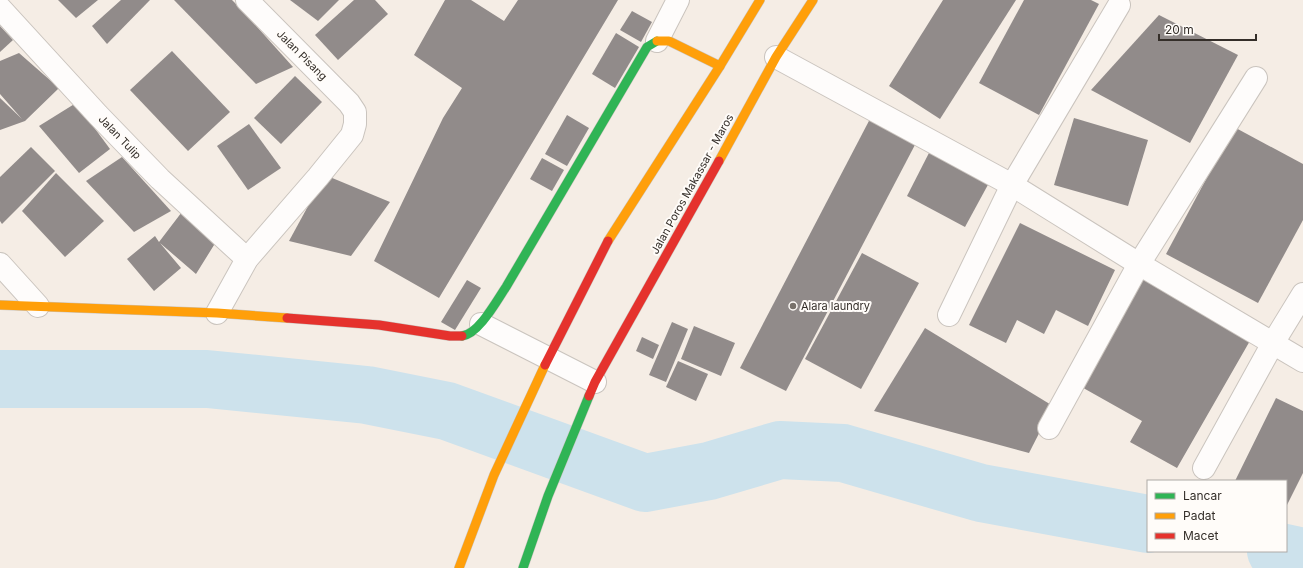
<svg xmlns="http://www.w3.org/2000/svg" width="1303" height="568" viewBox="0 0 1303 568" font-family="Inter,sans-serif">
	<rect width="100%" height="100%" fill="#f5ede5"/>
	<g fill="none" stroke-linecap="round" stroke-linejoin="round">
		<!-- river -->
		<g stroke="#cde2ec" stroke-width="58">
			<path d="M0 379H207L367 395 447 411 645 483 709 471 780 450 843 453 981 493 1148 524"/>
			<path d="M1276 551 1303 557"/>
		</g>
	</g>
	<!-- building -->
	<g fill="#918b8a">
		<path d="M58 0H98L76 18Z"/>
		<path d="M121 0H150L107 44 92 26Z"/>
		<path d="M174 0H232L242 10 293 67 256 84Z"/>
		<path d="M290 0H339L318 21Z"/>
		<path d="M354 0H375L388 14 338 60 315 35Z"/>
		<path d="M445 0H471L504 21 518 0H618L439 298 374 261 443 118 462 88 414 55Z"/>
		<path d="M943 0H1016L940 119 889 86Z"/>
		<path d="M1024 0H1091L1099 4 1039 115 979 83Z"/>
		<path d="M632 11 652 22 641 42 620 30Z"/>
		<path d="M1159 15 1238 55 1190 143 1091 90Z"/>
		<path d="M0 26 13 40 0 52Z"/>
		<path d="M616 33 639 47 615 88 592 74Z"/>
		<path d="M172 51 230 112 188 151 130 90Z"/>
		<path d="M19 53 59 88 25 121 0 130V98L22 119 0 94V61Z"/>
		<path d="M295 76 322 102 281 144 254 118Z"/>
		<path d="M76 103 110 149 79 173 39 126Z"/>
		<path d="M567 115 589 128 567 166 545 154Z"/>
		<path d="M871 117 917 141 786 391 740 368Z"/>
		<path d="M1074 118 1148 140 1128 206 1054 185Z"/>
		<path d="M249 124 281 168 248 190 217 146Z"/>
		<path d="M1234 127 1303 164V220L1258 303 1166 254Z"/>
		<path d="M31 147 55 171 2 224 0 221V177Z"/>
		<path d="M931 149 990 181 965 227 907 196Z"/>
		<path d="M122 157 171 211 134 232 86 181Z"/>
		<path d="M542 158 564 170 552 191 530 179Z"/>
		<path d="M56 173 104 221 65 257 22 211Z"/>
		<path d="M325 175 390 202 351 256 289 241Z"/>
		<path d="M188 204 219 237 196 274 160 243 181 268 154 291 127 259 155 236 159 242Z"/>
		<path d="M1020 223 1115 270 1088 326 1056 310 1044 334 1017 320 1006 343 969 325Z"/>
		<path d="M862 253 919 283 861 389 805 359Z"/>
		<path d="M1141 276 1251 339 1177 468 1130 442 1142 421 1078 385Z"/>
		<path d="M467 280 481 288 455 330 441 322Z"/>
		<path d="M672 322 688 329 666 382 649 375Z"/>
		<path d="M694 326 735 343 721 376 681 359Z"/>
		<path d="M925 328 1053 406 1029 453 874 411Z"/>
		<path d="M642 337 659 345 653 359 636 351Z"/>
		<path d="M678 361 708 374 696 401 666 387Z"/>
		<path d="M1276 398 1303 411V473L1286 507V481H1235Z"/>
	</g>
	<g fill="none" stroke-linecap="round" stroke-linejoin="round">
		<!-- street casing -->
		<g stroke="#cac4be" stroke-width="24">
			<g id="street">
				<path d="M0 8 98 115 160 179 247 259"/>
				<path d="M657 41 678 0"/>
				<path d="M776 57 1012 185 1139 264 1303 361"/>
				<path d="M0 264 38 306"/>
				<path d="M217 313 247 259 318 177 352 135 355 124V112L349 103 247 0"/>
				<path d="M949 315 1012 185 1119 5"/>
				<path d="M481 324 595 382"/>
				<path d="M1049 428 1139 264 1256 78"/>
				<path d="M1204 468 1273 343 1303 294"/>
			</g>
		</g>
		<!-- fast casing -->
		<g stroke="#cac4be" stroke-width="10">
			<g id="fast">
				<path d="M462 336C479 334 497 300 506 287L647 47 657 41"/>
				<path d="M523 568 548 496 589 396"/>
			</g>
		</g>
		<!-- slow casing -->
		<g stroke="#cac4be" stroke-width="10">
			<g id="slow">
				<path d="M657 41H669L720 66"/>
				<path d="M719 161 776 57 813 0"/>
				<path d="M608 241 720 66 760 0"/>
				<path d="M0 305 217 313 287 318"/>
				<path d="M459 568 494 475 545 365"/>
			</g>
		</g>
		<!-- jam casing -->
		<g stroke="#cac4be" stroke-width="10">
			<g id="jam">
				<path d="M287 318 379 325 450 336H462"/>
				<path d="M545 365 608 241"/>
				<path d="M589 396 595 382 719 161"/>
			</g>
		</g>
		<!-- street -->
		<use href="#street" stroke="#fefcfb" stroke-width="22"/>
		<!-- fast -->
		<use href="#fast" stroke="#30b455" stroke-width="9"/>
		<!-- slow -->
		<use href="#slow" stroke="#ff9f0a" stroke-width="9"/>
		<!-- jam -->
		<use href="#jam" stroke="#e5322d" stroke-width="9"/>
	</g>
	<!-- markers -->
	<circle fill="#78716b" stroke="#fffcf9" stroke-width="1.5" cx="793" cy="306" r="4"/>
	<g text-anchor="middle" stroke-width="4" stroke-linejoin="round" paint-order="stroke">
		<!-- street labels -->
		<g font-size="11" fill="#342e29" stroke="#fffcf9">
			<text transform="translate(302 55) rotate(45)" y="4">Jalan Pisang</text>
			<text transform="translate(120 137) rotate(46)" y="4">Jalan Tulip</text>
			<text transform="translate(692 184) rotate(-61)" y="4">Jalan Poros Makassar - Maros</text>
		</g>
		<!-- poi labels -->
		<g font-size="11" fill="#342e29" stroke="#fffcf9" text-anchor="start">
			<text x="801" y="310">Alara laundry</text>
		</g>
	</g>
	<!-- legend -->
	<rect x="1147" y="480" width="140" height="72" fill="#fffcf9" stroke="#aeaaa6"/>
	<rect x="1155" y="493" width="20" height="6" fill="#30b455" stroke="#aeaaa6"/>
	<text x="1183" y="500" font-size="12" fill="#342e29">Lancar</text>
	<rect x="1155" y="513" width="20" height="6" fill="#ff9f0a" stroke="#aeaaa6"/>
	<text x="1183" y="520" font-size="12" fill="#342e29">Padat</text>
	<rect x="1155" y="533" width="20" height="6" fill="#e5322d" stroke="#aeaaa6"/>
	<text x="1183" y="540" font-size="12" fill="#342e29">Macet</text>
	<!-- scale -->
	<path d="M1159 34v6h97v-6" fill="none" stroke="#342e29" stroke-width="2"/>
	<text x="1165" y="34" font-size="12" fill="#342e29" stroke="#fffcf9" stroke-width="3" paint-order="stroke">20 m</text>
</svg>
